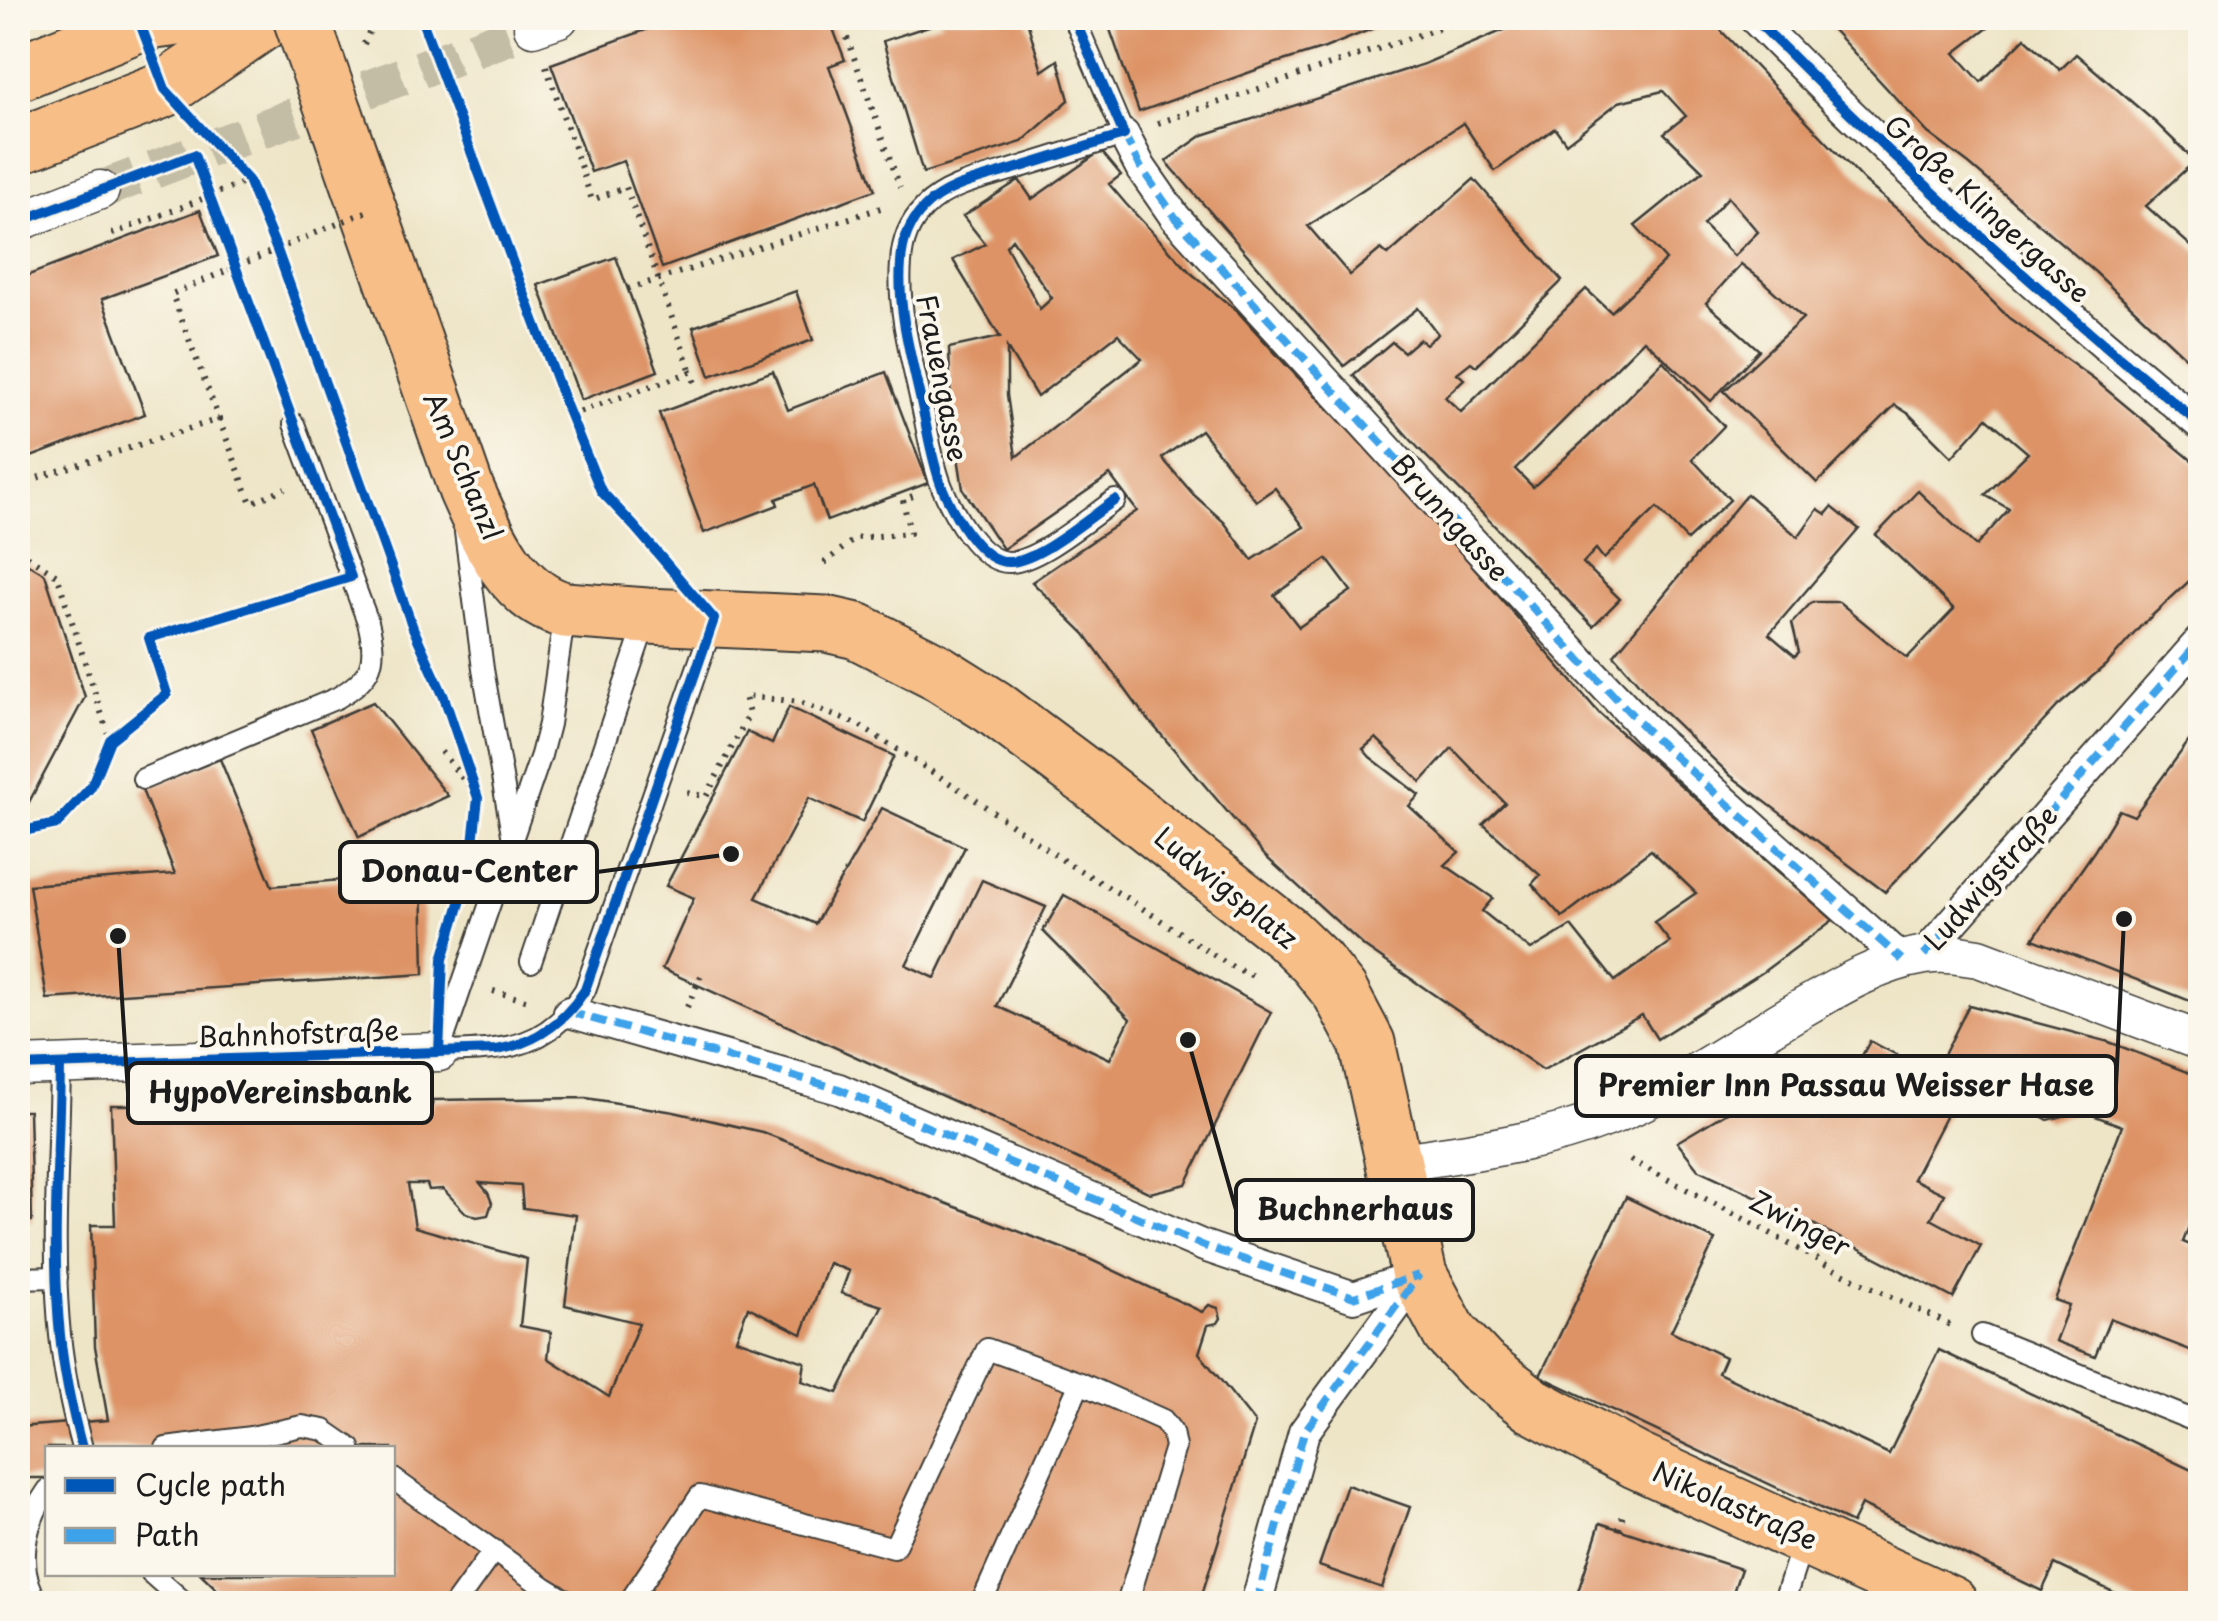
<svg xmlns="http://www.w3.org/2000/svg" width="2218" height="1621" viewBox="0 0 2218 1621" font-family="'Playpen Sans',sans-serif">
	<rect width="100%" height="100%" fill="#fbf7ec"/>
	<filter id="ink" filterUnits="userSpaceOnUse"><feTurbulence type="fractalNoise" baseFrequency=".01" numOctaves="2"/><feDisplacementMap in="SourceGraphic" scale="20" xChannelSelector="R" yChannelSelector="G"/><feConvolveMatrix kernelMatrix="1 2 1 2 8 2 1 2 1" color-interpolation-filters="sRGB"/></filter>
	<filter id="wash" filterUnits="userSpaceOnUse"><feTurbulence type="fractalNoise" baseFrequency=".0048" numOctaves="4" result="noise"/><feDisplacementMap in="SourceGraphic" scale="40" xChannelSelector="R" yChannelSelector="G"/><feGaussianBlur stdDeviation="2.25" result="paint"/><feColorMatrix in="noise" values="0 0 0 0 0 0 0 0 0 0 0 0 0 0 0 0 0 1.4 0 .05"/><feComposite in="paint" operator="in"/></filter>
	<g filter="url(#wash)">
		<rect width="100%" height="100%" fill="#eee5c7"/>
		<g id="blocks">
			<!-- building -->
			<g fill="#dd9365" fill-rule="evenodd">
				<path d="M679 18H829L845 60 829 66 875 190 662 268 623 161 591 172 551 64Z"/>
				<path d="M939 18H1026L1042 71 1058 60 1069 100 1022 142 923 173 883 41 941 22Z"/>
				<path d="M1106 18H1399L1325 48 1270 65 1139 112Z"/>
				<path d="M1532 18H1553L1558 25 1589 18H1709L1865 182 1909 219 2009 318 2096 381 2200 467V571L2141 626 2108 663 2058 706 1885 892 1731 776 1658 706 1614 655 1747 494 1798 537 1818 509 1826 514 1832 507 1859 529 1769 634 1795 656 1799 652 1792 623 1812 602H1839L1907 658 1954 609 1876 535 1918 491 1976 546 2009 509 1985 495 2028 453 1987 418 1952 457 1909 414 1895 405 1817 483 1724 391 1803 318 1758 277 1741 264 1706 303 1759 350 1711 401 1644 340 1515 469 1533 487 1589 436 1663 361 1724 426 1692 459 1730 500 1687 540 1657 508 1604 559 1596 549 1583 563 1620 599 1593 626 1420 450 1353 375 1392 342 1404 352 1419 339 1426 344 1438 334 1418 308 1344 366 1166 161 1203 135 1424 64ZM1663 91 1686 116 1664 133 1703 171 1635 226 1666 260 1611 312 1586 289 1461 412 1445 397 1464 379 1457 373 1471 362 1476 366 1562 281 1474 179 1388 255 1381 249 1350 275 1308 226 1463 123 1495 171 1555 128 1566 143 1619 102ZM1728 197 1758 232 1734 256 1703 225Z"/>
				<path d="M1822 18H2001L1955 53 1981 82 2025 38 2060 70 2076 54 2155 122 2195 161 2146 206 2200 254V371L2095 272 1969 164 1928 133Z"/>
				<path d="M1101 151 1121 175 1109 184 1126 204 1191 273 1238 312 1286 365 1387 470 1441 529 1600 714 1833 920 1763 972 1657 1039 1642 1015 1543 1070 1365 947 1266 857 1141 711 1085 634 1032 582 1137 511 1110 475 1003 549 963 489 951 412 949 348 1000 337 953 260 985 244 963 216 1019 180 1032 199ZM1012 239 1052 298 1040 309 1006 246ZM1118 334 1142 359 1016 457 1007 395V348L1037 397ZM1201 430 1256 501 1275 488 1304 527 1252 560 1224 522 1194 495 1162 458ZM1327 559 1351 591 1299 627 1274 595ZM1376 738 1421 782 1452 748 1505 803 1483 824 1540 875 1532 884 1562 917 1651 850 1696 893 1654 922 1670 942 1615 981 1571 926 1531 950 1482 911 1493 898 1445 865 1459 852 1409 806 1419 795 1370 757 1363 749Z"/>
				<path d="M200 210 218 256 102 299 145 414 18 462V279Z"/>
				<path d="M616 257 658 371 581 400 538 285Z"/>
				<path d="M796 291 813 340 710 376 693 327Z"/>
				<path d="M773 371 788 410 886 372 928 483 827 521 814 485 776 499 778 505 704 533 659 413Z"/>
				<path d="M18 558 45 574 85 697 21 817 18 818Z"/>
				<path d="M373 702 448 796 359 837 311 729Z"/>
				<path d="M789 707 894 756 862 822 809 798 756 898 815 924 882 808 965 847 906 965 935 978 982 880 1046 907 997 1006 1110 1059 1130 1019 1043 931 1064 895 1271 1012 1186 1184 1150 1193 989 1117 662 969 694 898 666 886 747 732 772 744Z"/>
				<path d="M2200 726V1005L2033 939 2095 850 2119 810 2134 816Z"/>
				<path d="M220 759 272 886 422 873 424 974 47 999 29 885 175 874 142 790Z"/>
				<path d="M1969 1005 2109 1042 2200 1077V1197L2183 1242 2200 1249V1354L2110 1319 2095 1356 2055 1341 2069 1305 2055 1300 2122 1126 2082 1111 2048 1120 1942 1059Z"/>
				<path d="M1870 1041 1960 1088 1913 1179 1944 1194 1931 1219 1981 1246 1953 1298 1796 1215 1699 1170 1677 1142 1806 1065 1837 1102Z"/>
				<path d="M586 1098 674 1112 762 1132 1085 1257 1202 1312 1209 1305 1218 1308 1221 1318 1218 1323 1208 1325 1199 1353 1255 1423 1199 1604H232L201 1574H392V1448H48V1478H18V1427L108 1420 95 1346 91 1225H115L111 1105H237L384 1112 431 1110 433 1100ZM480 1183 521 1186 523 1208 576 1215 565 1305 639 1323 609 1397 548 1358 551 1332 520 1326 527 1259 415 1227 408 1184H427L429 1190 443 1189 466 1213 477 1217 488 1215 492 1203 488 1193ZM829 1263 849 1271 841 1293 882 1306 838 1393 802 1381 805 1362 736 1339 748 1307 802 1334Z"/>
				<path d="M18 1111H29L32 1221H18Z"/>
				<path d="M1626 1197 1715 1240 1671 1331 1725 1357 1718 1373 1889 1454 1939 1350 2200 1474V1604H2138L2055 1564 2042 1591 1861 1505 1852 1523 1540 1376Z"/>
				<path d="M18 1360 23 1377 24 1401 19 1420Z"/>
				<path d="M1347 1485 1410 1507 1382 1588 1319 1566Z"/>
				<path d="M1600 1523 1741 1569 1729 1604H1574Z"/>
			</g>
		</g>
	</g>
	<g filter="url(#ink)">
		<use href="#blocks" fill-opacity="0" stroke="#3c3a36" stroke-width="2.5"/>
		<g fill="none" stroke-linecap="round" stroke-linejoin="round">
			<!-- minor-tunnel -->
			<path stroke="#c4bda5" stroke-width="38" stroke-dasharray="38 19" stroke-linecap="butt" d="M100 190 533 27"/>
			<!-- service casing -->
			<g stroke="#3c3a36" stroke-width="24">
				<g id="service">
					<path d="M1074 18 1124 135C1087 146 1051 158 1014 169 985 178 946 185 924 208 909 223 902 241 901 263 897 310 912 360 922 406 928 433 932 462 942 487 953 513 979 563 1010 562 1039 561 1090 517 1115 500"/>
					<path d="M465 532 483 669 512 834"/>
					<path d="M565 612 549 724 541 755 439 1052C505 1050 546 1051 585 990L713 623"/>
					<path d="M143 779 337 698C373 677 378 661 368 622L294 424"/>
					<path d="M531 962 647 618"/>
					<path d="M60 1065C59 1154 51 1246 60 1335 64 1374 72 1411 82 1448"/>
					<path d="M18 1278 57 1277"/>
					<path d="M1982 1335 2200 1423"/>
					<path d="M166 1448 251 1437 302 1426 324 1430 350 1448"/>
					<path d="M392 1478 544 1587 572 1604"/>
					<path d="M152 1574 186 1604"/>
					<path d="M39 1604C15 1569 24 1523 48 1490"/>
					<path d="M455 1604 494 1550"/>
					<path d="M628 1604 700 1496 894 1548 987 1349 1080 1383 1163 1420 1172 1432 1175 1447 1127 1604"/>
					<path d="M981 1604 1080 1383"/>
					<path d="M1783 1604 1804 1539"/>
				</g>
			</g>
			<!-- pedestrian casing -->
			<g stroke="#3c3a36" stroke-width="34">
				<g id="pedestrian">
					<path d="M1754 18C1895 162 2043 297 2200 424"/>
					<path d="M1124 135 1141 168 1175 217 1583 663 1655 739 1902 960"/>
					<path d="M1924 955 2200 641"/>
					<path d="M569 1012 839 1089 1204 1246 1354 1297 1419 1275"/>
					<path d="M1256 1604 1304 1432 1419 1275"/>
				</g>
			</g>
			<!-- minor casing -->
			<g stroke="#3c3a36" stroke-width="41">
				<g id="minor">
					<path d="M533 27 559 18"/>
					<path d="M18 222 100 190"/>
					<path d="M18 1066 439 1052"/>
					<path d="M1395 1163C1465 1152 1539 1144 1605 1118 1675 1091 1735 1047 1799 1010 1838 987 1880 962 1925 955 1944 952 1961 955 1979 958L2200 1041"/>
				</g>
			</g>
			<!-- primary casing -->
			<g stroke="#3c3a36" stroke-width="59">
				<g id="primary">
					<path d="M18 73 140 23 178 18"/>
					<path d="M335 114 466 489C486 534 512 597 565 610L647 616 826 624 857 631 934 670 993 707 1104 790 1287 934 1316 962 1340 992 1367 1043 1419 1275 1450 1333 1481 1366 1532 1405 1637 1461 1950 1604"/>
					<path d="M18 146 165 89 269 18"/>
				</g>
			</g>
			<!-- path -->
			<g stroke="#3c3a36" stroke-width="6" stroke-dasharray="2.5 8" stroke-linecap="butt">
				<path d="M840 18 900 187"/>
				<path d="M546 66 592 200 626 187 691 372"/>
				<path d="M1158 123 1469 18"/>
				<path d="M244 182 248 180"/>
				<path d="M112 234 190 204"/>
				<path d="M628 289 884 207"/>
				<path d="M570 415 691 372 696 386"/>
				<path d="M219 419 251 503 285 488"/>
				<path d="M18 484 219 419 172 294 228 270"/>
				<path d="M18 551 57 575 110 740 91 787 57 824 18 832"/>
				<path d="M824 563 856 538 910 533 903 500 913 496"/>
				<path d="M110 740 167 694 149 638 324 585"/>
				<path d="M441 752 469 786"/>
				<path d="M687 792 706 797 749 714 745 696 800 702 859 725 973 798 1067 863 1125 897 1229 965 1257 978"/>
				<path d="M493 991 529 1001"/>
				<path d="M687 1007 701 976"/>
				<path d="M1630 1160 1750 1222 1832 1268 1950 1325"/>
				<path d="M1619 1529 1624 1511"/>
			</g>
			<!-- service -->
			<use href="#service" stroke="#fff" stroke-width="20"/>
			<!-- pedestrian -->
			<use href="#pedestrian" stroke="#fff" stroke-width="30"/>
			<!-- minor -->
			<use href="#minor" stroke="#fff" stroke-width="38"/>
			<!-- primary -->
			<use href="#primary" stroke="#f7be88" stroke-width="55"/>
			<!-- primary-bridge casing -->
			<g stroke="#3c3a36" stroke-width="59" stroke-linecap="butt">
				<path id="primary-bridge" d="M301 18 335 114"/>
			</g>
			<!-- path-bridge -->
			<g stroke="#3c3a36" stroke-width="6" stroke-dasharray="2.5 8" stroke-linecap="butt">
				<path d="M364 44 375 18"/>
				<path d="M190 204 244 182"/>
				<path d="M228 270 368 211"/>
			</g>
			<!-- primary-bridge -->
			<use href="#primary-bridge" stroke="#f7be88" stroke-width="55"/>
			<!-- quiet -->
			<g stroke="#3da2ea" stroke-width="8" stroke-dasharray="15 8" stroke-linecap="butt">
				<path d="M1124 135 1141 168 1175 217 1583 663 1655 739 1902 960"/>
				<path d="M1924 955 2200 641"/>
				<path d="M569 1012 839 1089 1204 1246 1354 1297 1419 1275"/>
				<path d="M1256 1604 1304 1432 1419 1275"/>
			</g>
			<!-- cycleway casing -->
			<g stroke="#fbf7ec" stroke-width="16">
				<g id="cycleway">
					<path d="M138 18 165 89 248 180 277 250 413 628 444 697 478 798 470 870 443 959 439 1052"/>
					<path d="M1074 18 1124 135C1087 146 1051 158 1014 169 985 178 946 185 924 208 909 223 902 241 901 263 897 310 912 360 922 406 928 433 932 462 942 487 953 513 979 563 1010 562 1039 561 1090 517 1115 500"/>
					<path d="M1754 18C1895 162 2043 297 2200 424"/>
					<path d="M18 222 194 155 351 577 149 638 167 694 110 740 91 787 57 824 18 832"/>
					<path d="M60 1065C59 1154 51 1246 60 1335 64 1374 72 1411 82 1448"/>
					<path d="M18 1066 497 1050C535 1043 564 1023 585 990L714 619 634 526 601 491 566 405 421 18"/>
				</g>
			</g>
			<!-- cycleway -->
			<use href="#cycleway" stroke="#0057b8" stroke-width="10"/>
		</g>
	</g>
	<g text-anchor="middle" stroke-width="8" stroke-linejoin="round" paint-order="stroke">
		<!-- street labels -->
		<g font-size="28" fill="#1c1c1c" stroke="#fbf7ec">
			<text transform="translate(1987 209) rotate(42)" y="10">Große Klingergasse</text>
			<text transform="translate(942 378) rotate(79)" y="10">Frauengasse</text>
			<text transform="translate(463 466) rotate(67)" y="10">Am Schanzl</text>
			<text transform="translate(1450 518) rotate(48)" y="10">Brunngasse</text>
			<text transform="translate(1991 878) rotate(-48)" y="10">Ludwigstraße</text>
			<text transform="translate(1226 888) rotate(39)" y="10">Ludwigsplatz</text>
			<text transform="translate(298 1034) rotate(-2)" y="10">Bahnhofstraße</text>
			<text transform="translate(1800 1224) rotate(28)" y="10">Zwinger</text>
			<text transform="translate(1735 1506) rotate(24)" y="10">Nikolastraße</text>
		</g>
	</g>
	<!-- callouts -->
	<path fill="none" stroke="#1c1c1c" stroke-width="4" d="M731 854L597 872M2124 919L2116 1086M118 936L128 1093M1188 1040L1236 1210"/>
	<g fill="#1c1c1c" stroke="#fbf7ec" stroke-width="4">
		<circle cx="731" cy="854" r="10"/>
		<circle cx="2124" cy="919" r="10"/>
		<circle cx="118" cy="936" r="10"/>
		<circle cx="1188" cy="1040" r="10"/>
	</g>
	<g fill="#fbf7ec" stroke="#1c1c1c" stroke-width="4">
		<rect x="340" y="842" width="257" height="60" rx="10"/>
		<rect x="1576" y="1056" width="540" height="60" rx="10"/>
		<rect x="128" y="1063" width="304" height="60" rx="10"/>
		<rect x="1236" y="1180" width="237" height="60" rx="10"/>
	</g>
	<g font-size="30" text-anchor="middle" font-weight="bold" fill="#1c1c1c">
		<text x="469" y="882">Donau-Center</text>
		<text x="1846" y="1096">Premier Inn Passau Weisser Hase</text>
		<text x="280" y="1103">HypoVereinsbank</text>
		<text x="1355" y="1220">Buchnerhaus</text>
	</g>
	<!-- margin -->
	<rect width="2218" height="1621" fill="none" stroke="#fbf7ec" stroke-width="60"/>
	<!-- legend -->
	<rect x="45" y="1446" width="350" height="130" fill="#fbf7ec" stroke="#a29f99" stroke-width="2.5"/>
	<rect x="65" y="1478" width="50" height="15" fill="#0057b8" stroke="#a29f99" stroke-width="2.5"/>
	<text x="135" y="1496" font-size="30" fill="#1c1c1c">Cycle path</text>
	<rect x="65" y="1528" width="50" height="15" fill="#3da2ea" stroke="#a29f99" stroke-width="2.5"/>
	<text x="135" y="1546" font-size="30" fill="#1c1c1c">Path</text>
</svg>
